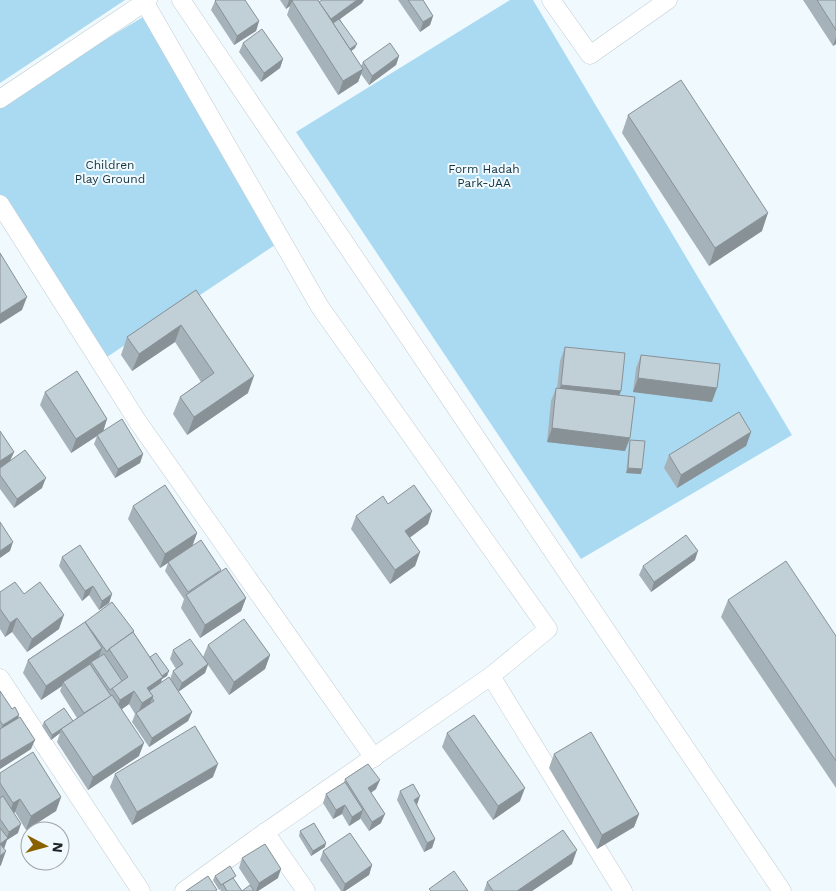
<svg xmlns="http://www.w3.org/2000/svg" width="836" height="891" viewBox="0 0 836 891" font-family="'Work Sans',sans-serif">
	<rect width="100%" height="100%" fill="#f0f9fd"/>
	<!-- green -->
	<g fill="#aadaf2">
		<path d="M0 0H125L0 83Z"/>
		<path d="M510 0H533L792 435 581 559 296 132Z"/>
		<path d="M143 17 281 241 101 361 0 203V103Z"/>
	</g>
	<g fill="none" stroke-linecap="round" stroke-linejoin="round">
		<!-- minor casing -->
		<g stroke="#bfcdd4" stroke-width="19">
			<g id="minor">
				<path d="M181 0 782 891"/>
				<path d="M551 0 590 55 668 0"/>
				<path d="M145 3 320 307 548 629 491 676 623 891"/>
				<path d="M0 99 148 0"/>
				<path d="M0 204 138 422 374 758"/>
				<path d="M0 678 141 891"/>
				<path d="M265 832 306 891"/>
				<path d="M184 891 257 838 491 676"/>
			</g>
		</g>
		<!-- minor -->
		<use href="#minor" stroke="#fff" stroke-width="18"/>
	</g>
	<!-- wall -->
	<g fill="#a6b2b9">
		<path d="M280 0H318L319 2 362 3 340 19 355 48 351 51 361 66 363 62 399 56 396 65 369 85 361 74 358 82 338 95 287 15 290 6 286 9Z"/>
		<path d="M398 0H423L433 16 430 25 420 32Z"/>
		<path d="M803 0H836V44L833 46Z"/>
		<path d="M215 1 259 21 256 31 234 45 211 10Z"/>
		<path d="M243 43 283 59 280 68 261 82 239 52Z"/>
		<path d="M628 115 762 231 709 266 622 133Z"/>
		<path d="M196 290 248 393 187 435 173 414 180 397 201 382 175 342 132 371 121 355 127 337Z"/>
		<path d="M565 347 619 395 630 438 625 451 547 442 551 401 556 388H557L560 361Z"/>
		<path d="M641 355 712 402 633 392 636 368Z"/>
		<path d="M45 392 107 419 103 431 143 454 140 463 115 478 94 444 97 436 71 453 40 405Z"/>
		<path d="M0 431 14 452 10 460 42 488 14 508 0 489V468L6 463 0 468Z"/>
		<path d="M751 432 746 446 677 488 664 468 669 455Z"/>
		<path d="M630 440 641 474 626 473 629 444Z"/>
		<path d="M388 504 428 524 409 538 420 552 415 566 390 584 351 529 356 516Z"/>
		<path d="M133 506 197 533 192 546 220 572 246 598 241 611 200 638 181 608 184 599 165 571 168 563 160 568 128 519Z"/>
		<path d="M62 557 112 594 109 603 99 610 89 595 82 601 59 566Z"/>
		<path d="M695 560 651 592 639 575 643 566Z"/>
		<path d="M0 592 24 594 59 629 27 652 12 632 5 637 0 629Z"/>
		<path d="M728 600 836 636V788L721 617Z"/>
		<path d="M85 622 134 633 150 657 167 676 162 679 161 683 170 679 173 671 176 669 170 659 173 650 203 657 208 645 270 655 265 669 229 695 208 665 205 673 178 692 192 712 188 721 149 747 132 722 135 714 129 704 122 709 139 756 88 790 57 742 60 733 51 740 42 726 44 722 73 721 77 718 60 691 62 686 41 700 23 673 28 660Z"/>
		<path d="M0 691 12 709 19 715 18 718 31 749 0 769Z"/>
		<path d="M447 733 520 801 493 820 442 747Z"/>
		<path d="M554 754 639 814 634 827 597 849 549 768Z"/>
		<path d="M0 773 61 797 56 811 26 830 15 812 14 813 18 833 7 840 4 849 1 865 0 866Z"/>
		<path d="M115 774 213 777 132 825 110 787Z"/>
		<path d="M345 779 376 789 371 793 381 823 369 831 360 818V819L349 826 342 814 333 819 323 803 326 794 344 783Z"/>
		<path d="M400 791 435 839 432 848 424 852 397 800Z"/>
		<path d="M300 831 325 847 311 856 299 836Z"/>
		<path d="M323 851 372 865 369 875 345 891H341L320 860Z"/>
		<path d="M242 858 278 878 258 891H254L239 868Z"/>
		<path d="M572 864 532 891H484L487 882Z"/>
		<path d="M215 876 234 880 242 891H254H220L221 889 219 890 213 880Z"/>
	</g>
	<!-- shaded-wall -->
	<g fill="#879196">
		<path d="M289 0H298L292 1 290 6 286 9Z"/>
		<path d="M357 0H364L362 3 326 29 330 19Z"/>
		<path d="M433 16 430 25 420 32 423 22Z"/>
		<path d="M259 21 256 31 234 45 237 36Z"/>
		<path d="M836 37V44L833 46Z"/>
		<path d="M357 44 355 48 345 56 347 51Z"/>
		<path d="M399 56 396 65 369 85 372 76Z"/>
		<path d="M283 59 280 68 261 82 264 73Z"/>
		<path d="M363 69 358 82 338 95 343 81Z"/>
		<path d="M768 213 762 231 709 266 715 248Z"/>
		<path d="M27 297 22 310 0 324V314Z"/>
		<path d="M181 325 175 342 132 371 139 354Z"/>
		<path d="M254 376 248 393 187 435 194 417Z"/>
		<path d="M638 378 717 388 712 402 633 392Z"/>
		<path d="M561 385 621 391 616 404 556 398Z"/>
		<path d="M107 419 103 432 71 453 76 439Z"/>
		<path d="M552 428 630 438 625 451 547 442Z"/>
		<path d="M751 432 746 446 677 488 681 475Z"/>
		<path d="M14 452 10 461 0 468V461Z"/>
		<path d="M143 454 140 463 115 478 118 469Z"/>
		<path d="M628 468 642 469 641 474 626 473Z"/>
		<path d="M46 478 42 488 14 508 17 499Z"/>
		<path d="M432 511 428 524 400 545 405 531Z"/>
		<path d="M197 533 192 547 160 568 165 554Z"/>
		<path d="M13 542 10 551 0 558V551Z"/>
		<path d="M698 551 695 560 651 592 654 582Z"/>
		<path d="M420 552 415 566 390 584 395 570Z"/>
		<path d="M93 586 89 595 82 601 85 591Z"/>
		<path d="M112 594 109 603 99 610 102 601Z"/>
		<path d="M246 598 241 611 200 638 205 625Z"/>
		<path d="M64 615 59 629 27 652 32 639Z"/>
		<path d="M17 618 12 632 5 637 10 623Z"/>
		<path d="M102 648 97 662H91L89 668 63 682 62 686 41 700 46 686Z"/>
		<path d="M270 655 265 669 229 695 234 682Z"/>
		<path d="M208 664 205 673 178 692 182 683Z"/>
		<path d="M169 671 167 676 162 679 158 691 150 696 147 688 158 679Z"/>
		<path d="M134 691 129 704 115 714 120 700Z"/>
		<path d="M153 696 148 709 137 717 142 703Z"/>
		<path d="M192 712 188 721 149 747 152 738Z"/>
		<path d="M19 715 16 724 0 733 3 725Z"/>
		<path d="M61 729 60 733 51 740 52 735Z"/>
		<path d="M35 740 31 749 0 769V761Z"/>
		<path d="M144 743 139 756 88 790 93 777Z"/>
		<path d="M218 764 213 777 132 825 137 812Z"/>
		<path d="M380 780 376 789 364 797 368 788Z"/>
		<path d="M525 788 520 801 493 820 498 806Z"/>
		<path d="M420 796 417 805 414 800Z"/>
		<path d="M61 797 56 811 26 830 31 816Z"/>
		<path d="M20 799 15 812 8 817 13 803Z"/>
		<path d="M345 805 342 814 333 819 336 810Z"/>
		<path d="M363 810 360 819 349 826 352 817Z"/>
		<path d="M385 814 381 823 369 831 372 822Z"/>
		<path d="M639 814 634 827 597 849 602 835Z"/>
		<path d="M21 824 18 833 7 840 3 851 0 844 6 839 9 832Z"/>
		<path d="M435 839 432 848 424 852 427 843Z"/>
		<path d="M326 843 325 847 311 856 313 851Z"/>
		<path d="M577 850 572 864 532 891H517Z"/>
		<path d="M6 851 1 865 0 866V856Z"/>
		<path d="M372 865 369 875 345 891H343L345 884Z"/>
		<path d="M281 869 278 878 258 891H256L259 883Z"/>
	</g>
	<!-- building -->
	<g fill="#c1cfd7" stroke="#879196">
		<path d="M216 0H245L259 21 237 36 215 1Z"/>
		<path d="M293 0H318L363 69 343 81 292 1Z"/>
		<path d="M322 0H357L331 19 319 2Z"/>
		<path d="M408 0H423L433 16 423 22Z"/>
		<path d="M817 0H836V30Z"/>
		<path d="M339 19 357 44 350 49 333 23Z"/>
		<path d="M262 29 283 59 264 73 243 43Z"/>
		<path d="M390 43 399 56 372 76 363 62Z"/>
		<path d="M681 80 768 213 715 248 628 115Z"/>
		<path d="M0 253 27 297 0 314Z"/>
		<path d="M196 290 254 376 194 417 180 397 214 373 181 325 139 354 127 337Z"/>
		<path d="M565 347 625 353 621 391 561 385Z"/>
		<path d="M641 355 720 364 717 388 638 378Z"/>
		<path d="M77 371 107 419 76 439 45 392Z"/>
		<path d="M556 388 635 397 630 438 552 428Z"/>
		<path d="M739 412 751 432 681 475 669 455Z"/>
		<path d="M122 419 143 454 118 469 97 435Z"/>
		<path d="M0 431 14 452 0 461Z"/>
		<path d="M630 440 645 441 642 469 628 468Z"/>
		<path d="M25 450 46 478 17 499 0 475V468Z"/>
		<path d="M165 485 197 533 165 554 133 506Z"/>
		<path d="M414 485 432 511 405 531 420 552 395 570 356 516 383 496 388 504Z"/>
		<path d="M0 522 13 542 0 551Z"/>
		<path d="M686 535 698 551 654 582 643 566Z"/>
		<path d="M201 540 221 570 188 592 168 562Z"/>
		<path d="M80 545 112 594 102 601 93 586 85 591 62 557Z"/>
		<path d="M786 561 836 636V761L728 600Z"/>
		<path d="M226 568 246 598 205 625 186 595Z"/>
		<path d="M15 582 24 594 40 582 64 615 32 639 17 618 10 623 0 609V592Z"/>
		<path d="M112 602 134 631 109 649 107 652 85 622Z"/>
		<path d="M244 619 270 655 234 682 208 645Z"/>
		<path d="M85 622 102 648 46 686 28 660Z"/>
		<path d="M133 632 163 677 147 688 153 696 142 703 134 691 120 700 112 688 128 677 109 649Z"/>
		<path d="M190 639 208 664 182 683 173 671 183 664 173 650Z"/>
		<path d="M156 653 169 671 162 676 150 657Z"/>
		<path d="M104 654 122 681 110 690 91 662Z"/>
		<path d="M90 664 111 696 84 713 63 682Z"/>
		<path d="M169 677 192 712 152 738 136 713 154 701 152 698 153 696 149 691Z"/>
		<path d="M0 691 12 709 15 707 19 715 3 725 0 721Z"/>
		<path d="M112 695 144 743 93 777 61 729Z"/>
		<path d="M64 708 73 721 52 735 44 722Z"/>
		<path d="M474 715 525 788 498 806 447 733Z"/>
		<path d="M20 717 35 740 0 761V729Z"/>
		<path d="M195 726 218 764 137 812 115 774Z"/>
		<path d="M591 732 639 814 602 835 554 754Z"/>
		<path d="M33 752 61 797 31 816 20 799 13 803 0 783V773Z"/>
		<path d="M368 764 380 780 368 788 385 814 372 822 345 779Z"/>
		<path d="M345 782 363 810 352 817 345 805 336 810 326 794Z"/>
		<path d="M413 784 420 796 414 800 435 839 427 843 400 791Z"/>
		<path d="M3 796 21 824 9 832 0 819V798Z"/>
		<path d="M314 823 326 843 313 851 300 831Z"/>
		<path d="M0 828 8 838 0 844Z"/>
		<path d="M563 830 577 850 517 891H493L487 882Z"/>
		<path d="M350 833 372 865 345 884 323 851Z"/>
		<path d="M0 844 6 851 0 856Z"/>
		<path d="M265 844 281 869 259 883 242 858Z"/>
		<path d="M230 866 236 876 221 885 215 876Z"/>
		<path d="M454 871 468 891H431L429 889Z"/>
		<path d="M208 876 217 890 215 891H186Z"/>
		<path d="M233 878 242 891 250 885 254 891H227L223 884Z"/>
	</g>
	<g text-anchor="middle" stroke-width="4" stroke-linejoin="round" paint-order="stroke">
		<!-- park labels -->
		<g font-size="12" fill="#153340" stroke="#f0f9fd">
			<text x="110" y="169">Children<tspan x="110" dy="14">Play Ground</tspan></text>
			<text x="484" y="173">Form Hadah<tspan x="484" dy="14">Park-JAA</tspan></text>
		</g>
	</g>
	<!-- north arrow -->
	<g transform="translate(45 846) rotate(96)"><circle r="24" fill="#f0f9fd" stroke="#9da4a8"/>
	<path d="M0-4L9 19L0 12L-9 19Z" fill="#8a6100"/>
	<text y="-8" font-size="14" font-weight="bold" text-anchor="middle" fill="#202528">N</text>
	</g>
</svg>
